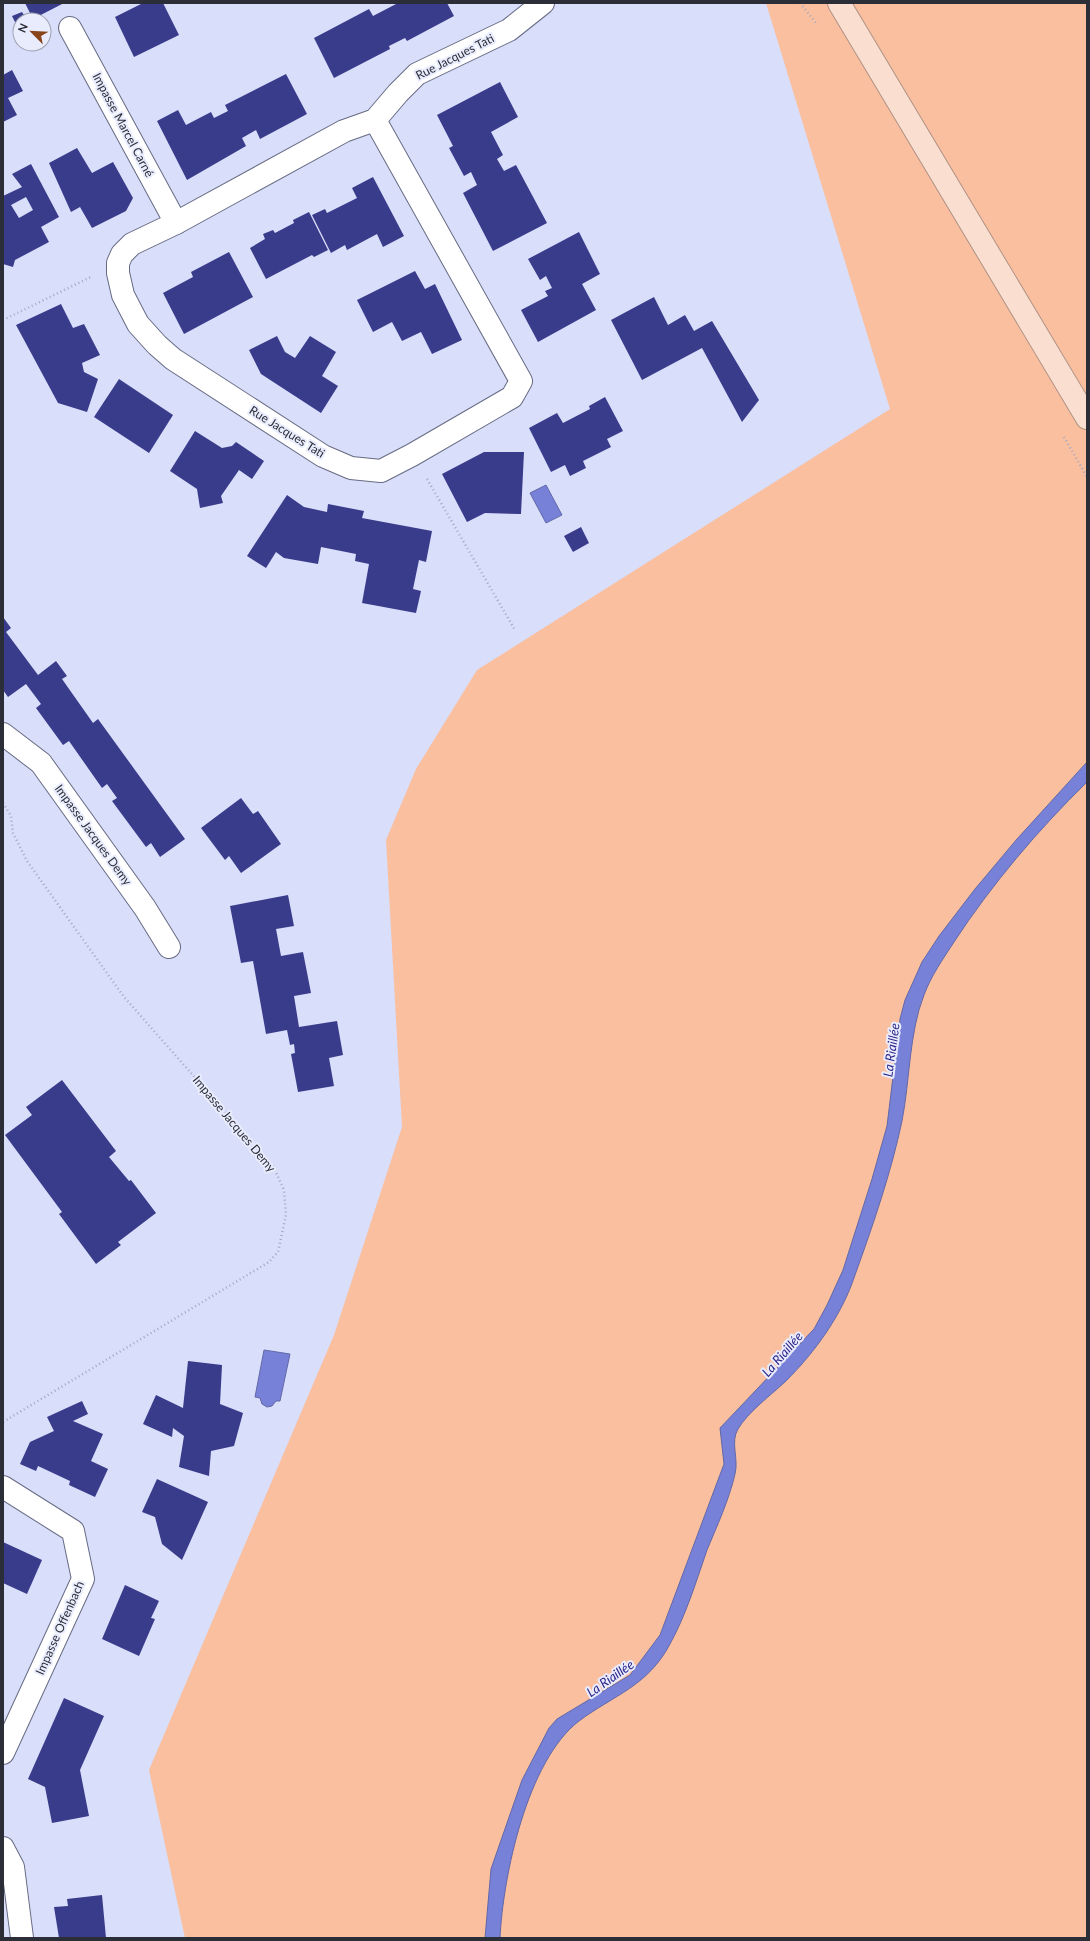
<svg xmlns="http://www.w3.org/2000/svg" width="1090" height="1941" viewBox="0 0 1090 1941" font-family="Lato,sans-serif">
	<rect width="100%" height="100%" fill="#d9defa"/>
	<!-- green -->
	<path fill="#fabf9f" d="M766 3H1087V1938H185L149 1770 334 1335 402 1127 386 840 416 769 477 670 890 409Z"/>
	<!-- water -->
	<g fill="#7881d8" stroke="#6168a8">
		<path d="M546 485 562 515 546 523 530 493Z"/>
		<path d="M1087 762V782C1038 830 992 884 954 942 943 959 931 976 924 995 909 1033 910 1080 902 1121 891 1173 873 1225 855 1275 842 1315 815 1352 786 1381 771 1395 748 1412 738 1429 730 1442 739 1459 735 1474 729 1500 717 1526 707 1550 696 1582 686 1615 670 1644 648 1686 614 1695 579 1721 527 1761 503 1876 500 1938H485L491 1869 522 1780 549 1728 557 1719 630 1675 660 1635 724 1464 720 1428 814 1329 827 1305 843 1270 872 1179 887 1126 900 1019 905 1000 922 962 939 936 975 889 1017 839Z"/>
		<path d="M264 1350 290 1354 280 1401H276L272 1406 267 1407 262 1404 260 1398 255 1397Z"/>
	</g>
	<!-- building -->
	<g fill="#393b8b" fill-rule="evenodd">
		<path d="M25 3H64L33 19Z"/>
		<path d="M143 3H163L179 35 134 57 115 17Z"/>
		<path d="M398 3H447L454 16 407 41 405 38 389 46 390 49 334 78 314 38 369 9 373 16Z"/>
		<path d="M22 12 27 20H20V25L17 26 12 16Z"/>
		<path d="M12 70 23 91 8 98 17 115 3 122V75Z"/>
		<path d="M286 74 307 114 260 139 256 130 242 138 246 146 187 180 157 121 178 110 186 125 211 112 214 118 228 111 225 105Z"/>
		<path d="M500 82 518 117 491 132 503 155 497 159 504 171 516 165 547 223 493 251 463 193 477 185 471 172 464 176 449 148 453 146 437 115Z"/>
		<path d="M77 148 92 173 113 162 133 198 126 211 92 228 80 207 71 212 49 163Z"/>
		<path d="M31 164 59 217 41 227 49 242 15 260 13 267 3 264V196L22 187 12 174ZM26 197 33 210 19 218 11 205Z"/>
		<path d="M373 177 404 236 383 247 377 234 347 250 345 245 331 253 312 215 325 209 327 213 357 198 352 188Z"/>
		<path d="M309 212 328 250 314 257 312 255 266 279 250 248 265 239 263 234 273 230 275 233 294 223 293 220Z"/>
		<path d="M579 232 600 274 582 284 596 310 538 342 521 310 548 296 545 291 552 288 546 276 540 280 528 259Z"/>
		<path d="M229 252 253 297 184 334 163 293 193 277 191 272Z"/>
		<path d="M415 271 425 289 435 284 462 340 432 354 421 332 402 341 392 322 373 332 357 300Z"/>
		<path d="M654 297 668 325 685 315 694 331 712 321 759 400 742 422 702 348 642 380 611 320Z"/>
		<path d="M61 304 73 328 84 324 100 355 82 363 84 372 98 379 87 412 58 403 16 325Z"/>
		<path d="M277 336 285 352 295 358 310 336 336 352 322 376 338 386 321 413 261 374 249 350Z"/>
		<path d="M119 379 173 415 149 453 94 417Z"/>
		<path d="M605 397 623 431 607 439 611 447 583 461 586 468 570 476 565 465 551 472 529 428 557 413 563 423 590 409 589 406Z"/>
		<path d="M195 431 222 448 232 446 236 442 264 461 252 479 239 470 221 496 223 503 200 508 197 489 170 471Z"/>
		<path d="M484 452H524L521 514 485 513 467 522 442 474Z"/>
		<path d="M287 495 304 507 327 512 328 504 364 511 362 518 432 531 426 562 419 560 413 589 421 591 416 613 362 603 369 564 355 561 356 554 321 547 318 564 284 558 276 552 266 568 247 556Z"/>
		<path d="M581 527 589 543 573 552 564 536Z"/>
		<path d="M3 617 11 628 6 632 38 675 56 661 67 676 62 679 93 723 98 719 185 839 160 857 151 843 146 847 112 801 117 798 107 784 102 788 69 741 63 745 36 708 41 704 26 684 8 697 3 690Z"/>
		<path d="M241 798 253 814 258 811 281 844 241 873 229 856 225 860 201 828Z"/>
		<path d="M288 895 294 926 276 929 281 956 303 952 311 993 294 996 299 1027 337 1021 343 1055 329 1058 334 1086 298 1092 291 1054 295 1053 294 1044 290 1045 287 1030 266 1034 253 961 241 963 230 906Z"/>
		<path d="M62 1080 116 1151 109 1157 129 1181 131 1180 156 1213 118 1242 121 1245 96 1264 59 1214 62 1212 5 1135 32 1115 26 1107Z"/>
		<path d="M188 1361 222 1365 220 1404 243 1413 234 1446 211 1451 209 1476 179 1467 184 1436 173 1428 172 1437 143 1424 156 1395 183 1408Z"/>
		<path d="M82 1401 88 1414 73 1421 103 1434 91 1461 108 1469 95 1497 69 1485 70 1481 38 1466 36 1471 20 1464 30 1442 54 1431 47 1417Z"/>
		<path d="M157 1479 208 1502 182 1560 162 1544 155 1517 142 1512Z"/>
		<path d="M3 1542 42 1560 27 1594 3 1583Z"/>
		<path d="M125 1585 159 1601 151 1618 155 1619 139 1656 102 1639Z"/>
		<path d="M64 1698 104 1716 80 1770 89 1816 52 1823 45 1787 28 1779Z"/>
		<path d="M102 1895 106 1938H59L54 1907 68 1906 67 1899Z"/>
	</g>
	<g fill="none" stroke-linecap="round" stroke-linejoin="round">
		<!-- minor casing -->
		<g stroke="#676b83" stroke-width="24">
			<g id="minor">
				<path d="M70 28 176 223"/>
				<path d="M375 120 521 381 512 397 412 455 381 471 351 468 323 456 173 359 157 345 138 324 123 295 118 273V263L122 254 132 244 176 223 344 131 375 120 398 93 417 74 509 30 543 3"/>
				<path d="M3 734 41 763 145 908 169 947"/>
				<path d="M3 1487 73 1531 83 1579 3 1753"/>
				<path d="M3 1848 13 1867 22 1938"/>
			</g>
		</g>
		<!-- primary casing -->
		<g stroke="#af9286" stroke-width="24">
			<path id="primary" d="M839 3 1087 418"/>
		</g>
		<!-- path -->
		<g stroke="#a5a9bf" stroke-width="2.5" stroke-dasharray="1 3" stroke-linecap="butt">
			<path d="M800 3 816 23"/>
			<path d="M3 320 91 277"/>
			<path d="M1064 437 1087 477"/>
			<path d="M427 479 515 630"/>
			<path d="M3 803 11 816 13 833 27 861 124 997 273 1166 284 1190 286 1215 278 1252 269 1262 3 1422"/>
		</g>
		<!-- minor -->
		<use href="#minor" stroke="#fff" stroke-width="22"/>
		<!-- primary -->
		<use href="#primary" stroke="#fadfd0" stroke-width="22"/>
	</g>
	<g text-anchor="middle" stroke-width="4" stroke-linejoin="round" paint-order="stroke">
		<!-- street labels -->
		<g font-size="12" fill="#2b2d37" stroke="#e9ecfd">
			<text transform="translate(455 57) rotate(-27)" y="4">Rue Jacques Tati</text>
			<text transform="translate(123 125) rotate(62)" y="4">Impasse Marcel Carné</text>
			<text transform="translate(287 432) rotate(32)" y="4">Rue Jacques Tati</text>
			<text transform="translate(93 835) rotate(54)" y="4">Impasse Jacques Demy</text>
			<text transform="translate(234 1124) rotate(50)" y="4">Impasse Jacques Demy</text>
			<text transform="translate(60 1628) rotate(-66)" y="4">Impasse Offenbach</text>
		</g>
		<!-- water labels -->
		<g font-size="13" font-style="italic" fill="#2d268a" stroke="#e9ecfd">
			<text transform="translate(891 1050) rotate(-82)" y="5">La Riaillée</text>
			<text transform="translate(782 1354) rotate(-49)" y="5">La Riaillée</text>
			<text transform="translate(610 1678) rotate(-35)" y="5">La Riaillée</text>
		</g>
	</g>
	<!-- border -->
	<rect width="1090" height="1941" fill="none" stroke="#2b2d37" stroke-width="8"/>
	<!-- north arrow -->
	<g transform="translate(32 32) rotate(294)"><circle r="19" fill="#e9ecfd" stroke="#9da0ae"/>
	<path d="M0-3L7 15L0 10L-7 15Z" fill="#894519"/>
	<text y="-6" font-size="11" font-weight="bold" text-anchor="middle" fill="#2b2d37">N</text>
	</g>
</svg>
